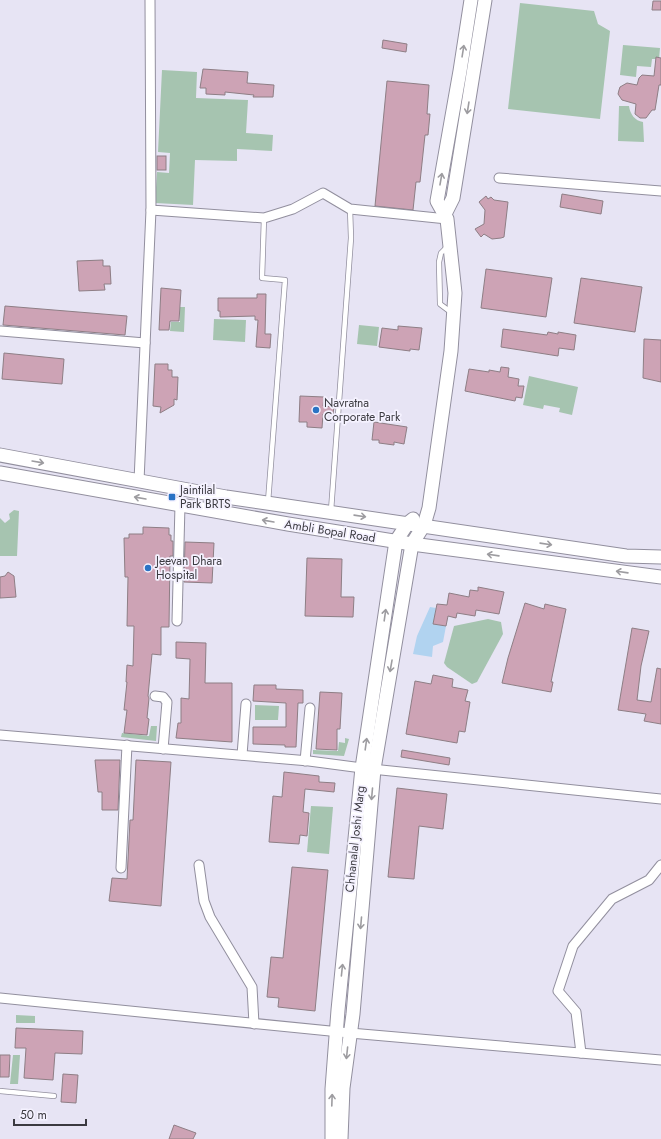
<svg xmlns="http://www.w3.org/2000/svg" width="661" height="1139" viewBox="0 0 661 1139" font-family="Jost,sans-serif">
	<rect width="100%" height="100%" fill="#e7e4f4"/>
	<!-- green -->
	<g fill="#a6c4b0">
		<path d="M520 3 594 11 598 24 610 31 600 119 508 109Z"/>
		<path d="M623 45 660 48 659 59H652L651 67 637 66 636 77 620 75Z"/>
		<path d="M162 70 197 72 196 98 248 100 246 133 273 135 272 151 237 149V161L195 160 193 205 155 203 157 172 169 173 170 153 158 152Z"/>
		<path d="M619 106H629C630 114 635 121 643 122L644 142 618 141Z"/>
		<path d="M180 307H185L184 332 170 331 171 322H180Z"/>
		<path d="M214 319 246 320 245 342 213 340Z"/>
		<path d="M359 325 379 327 377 346 357 344Z"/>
		<path d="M529 376 578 387 572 415 559 412 560 408 544 405 543 409 523 405Z"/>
		<path d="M14 510 19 511 17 556H0V518L5 523 10 519 9 514Z"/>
		<path d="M488 619 501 622 503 634 477 682 472 684 447 667 444 663 454 626Z"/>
		<path d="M255 705 279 706 278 720H255Z"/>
		<path d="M151 726H157L156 741 121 737 122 733 149 736Z"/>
		<path d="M345 738 349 739 344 756 313 754V750L338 751 339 742 345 743Z"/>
		<path d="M311 806 333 807 329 854 307 852Z"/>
		<path d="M16 1015 35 1016V1023H16Z"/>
		<path d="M13 1055H20L18 1084H10Z"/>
	</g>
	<!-- water -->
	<path fill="#b1d3f0" d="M430 607 436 608 434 624 446 626 443 642 433 646 432 657 413 654 417 636Z"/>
	<!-- building -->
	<g fill="#cda3b5" stroke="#8e7e85">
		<path d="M653 1H661V10H652Z"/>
		<path d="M383 40 407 44 406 52 382 48Z"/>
		<path d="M656 57 661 58V85H659L655 110H652L646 118H640L635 114 636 104 622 100 618 94 619 90 620 87 627 83 637 85 639 78 642 75 654 76Z"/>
		<path d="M203 69 248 72 247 83 274 85 273 97H253L254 95 225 92V95L206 94V88H200Z"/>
		<path d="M387 81 429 85 427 114H430L428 135H425L420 182H416L413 210 375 206Z"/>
		<rect x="157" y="156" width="9" height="14"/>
		<path d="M562 194 603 201 601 214 560 207Z"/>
		<path d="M486 196 488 199 491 197 494 200 508 202 504 237 501 238 492 239 484 234 481 237 475 229 484 224 485 210 479 202Z"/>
		<path d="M103 260V266H110L111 284H104L105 290 79 291 77 261Z"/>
		<path d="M486 269 552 278 546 317 481 308Z"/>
		<path d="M581 278 642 287 635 332 574 323Z"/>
		<path d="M161 288 181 290 179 321H170L169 330H159Z"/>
		<path d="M257 294H266L265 334H271L270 348 256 347 258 320H255V316L220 317V311H218V298H257Z"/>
		<path d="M5 306 127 316 125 335 3 325Z"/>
		<path d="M398 326 422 328 419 350 410 349V351L379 347 382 328 398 330Z"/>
		<path d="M503 329 547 335 548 332 558 334V332L576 335 574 350 559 348 558 356 501 347Z"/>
		<path d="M644 339 661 340V382L643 378Z"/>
		<path d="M4 353 64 359 62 384 2 379Z"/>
		<path d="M155 364H168V370H172V377H178L177 400 174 399V405L160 413 161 407 153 406Z"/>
		<path d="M501 367 509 368 508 377 519 379 518 386H524L522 398 516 397 515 401 465 391 469 369 489 372V370L500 372Z"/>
		<path d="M300 396 324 397 323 406 334 407 333 414H323L322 428 307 427V422H299Z"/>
		<path d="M374 422 407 427 404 444 394 442V445L379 443V440H372Z"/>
		<path d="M143 527 169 528V535H171V541H173V556H170L169 627H161V655L152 654 148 696 149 698 147 718 149 719 147 735 124 733 127 710H124L127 682H126L127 665 133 666 134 626H127L128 577H125L124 538H129V534H143Z"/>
		<path d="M185 542 214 543 212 583 184 582Z"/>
		<path d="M307 558 342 559 341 597H354L353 617 305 616Z"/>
		<path d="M8 572 14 576 16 597 0 598V577L5 576Z"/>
		<path d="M478 587 504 592 499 614 476 610 475 616 457 613 456 618 448 616 446 626 433 624 437 604 447 605 449 593 469 597 470 590 478 591Z"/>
		<path d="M525 603 544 609 545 604 566 609 551 682H553L551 692 502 683 508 658Z"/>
		<path d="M632 628 649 631 641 666 637 700 651 702 657 668 661 669V724L644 721 646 714 618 710Z"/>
		<path d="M176 642 206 643 205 683H232V742L176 738 178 723H181V698L189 699 190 659 176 658Z"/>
		<path d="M433 675 453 679 452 687 468 690 465 701 470 702 465 732 459 731 457 743 406 734 415 681 431 684Z"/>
		<path d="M254 685H276V689L303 690V703H298L296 747H285V745L253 744V727H286V703L253 701Z"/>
		<path d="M320 692 342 693 340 729H337V750L316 749Z"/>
		<path d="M402 750 450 758 449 765 401 757Z"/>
		<path d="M95 760H120L118 810H102V792H98Z"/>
		<path d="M136 760 171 762 161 906 109 901 112 878 127 879 130 820H133Z"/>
		<path d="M284 772 319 776V782L335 783 334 792 305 789 303 812 309 813 307 836 300 835 299 844 269 842 273 796 282 797Z"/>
		<path d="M397 788 447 794 443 829 419 826 414 879 388 877Z"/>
		<path d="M292 867 328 870 315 1011 278 1007 279 998 267 997 271 957 283 958Z"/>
		<path d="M16 1028 83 1031 82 1054 55 1053 53 1080 24 1078 26 1048H15Z"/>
		<path d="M0 1055H10L9 1077H0Z"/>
		<path d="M63 1074 78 1075 76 1103 61 1102Z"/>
		<path d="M174 1125 196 1133 193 1139H169Z"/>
	</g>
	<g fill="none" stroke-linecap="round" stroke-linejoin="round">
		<!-- lane casing -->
		<g stroke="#928f9e" stroke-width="6">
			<g id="lane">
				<path d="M264 218 262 278 285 280 268 502"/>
				<path d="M448 246 441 253 439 262 440 304 452 313"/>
				<path d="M331 511 351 238 350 209"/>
				<path d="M0 1091 54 1096"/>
			</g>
		</g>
		<!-- street casing -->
		<g stroke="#928f9e" stroke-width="11">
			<g id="street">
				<path d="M150 0 151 210 264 218 293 209 323 193 350 209 447 219"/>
				<path d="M499 178 661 191"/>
				<path d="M1 331 145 343"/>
				<path d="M139 481 151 210"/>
				<path d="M177 621 180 505"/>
				<path d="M155 696 163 697 167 702 163 749"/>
				<path d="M0 735 309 761 362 768 661 799"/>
				<path d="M242 755 246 704"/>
				<path d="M305 761 310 708"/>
				<path d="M199 865 204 901 210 917 252 987 254 1024"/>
				<path d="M121 868 127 745"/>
				<path d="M0 998 350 1033 661 1060"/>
				<path d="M581 1053 576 1012 558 991 573 946 612 899 649 880 661 865"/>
			</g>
		</g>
		<!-- secondary casing -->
		<g stroke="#928f9e" stroke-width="15">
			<g id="secondary">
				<path d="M444 216 453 198 485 0"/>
				<path d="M0 455 226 497 626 556 661 557"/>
				<path d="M0 473 288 524 412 544 661 577"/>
				<path d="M332 1139V1089L338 1010 362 768 396 541 408 523 413 519"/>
				<path d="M341 1139 343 1088 353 1014 374 769 412 544 424 525 429 508 451 351 455 293 447 219 437 201 460 71 471 0"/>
			</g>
		</g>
		<!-- lane -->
		<use href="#lane" stroke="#fff" stroke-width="4.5"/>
		<!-- street -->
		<use href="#street" stroke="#fff" stroke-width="9"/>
		<!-- secondary -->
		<use href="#secondary" stroke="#fff" stroke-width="13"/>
	</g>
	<!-- one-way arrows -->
	<defs><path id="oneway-shaft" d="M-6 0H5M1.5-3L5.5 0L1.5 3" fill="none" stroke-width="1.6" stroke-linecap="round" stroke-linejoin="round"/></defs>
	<g stroke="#9d9ca0">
		<use href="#oneway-shaft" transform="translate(463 51) rotate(-81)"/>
		<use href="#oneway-shaft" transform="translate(468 108) rotate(99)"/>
		<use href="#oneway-shaft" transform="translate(441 179) rotate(-80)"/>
		<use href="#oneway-shaft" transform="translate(38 462) rotate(10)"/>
		<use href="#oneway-shaft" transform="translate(140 498) rotate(-170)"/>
		<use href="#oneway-shaft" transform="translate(360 516) rotate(8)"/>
		<use href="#oneway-shaft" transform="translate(268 521) rotate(-170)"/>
		<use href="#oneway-shaft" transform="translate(546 544) rotate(8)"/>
		<use href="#oneway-shaft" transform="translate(493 555) rotate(-172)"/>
		<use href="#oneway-shaft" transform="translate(622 572) rotate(-172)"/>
		<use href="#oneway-shaft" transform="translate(385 615) rotate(-82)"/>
		<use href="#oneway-shaft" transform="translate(391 666) rotate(100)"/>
		<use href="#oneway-shaft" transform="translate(366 744) rotate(-82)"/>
		<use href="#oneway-shaft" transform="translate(372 794) rotate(95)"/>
		<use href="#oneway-shaft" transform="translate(361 923) rotate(95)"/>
		<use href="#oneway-shaft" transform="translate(342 970) rotate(-84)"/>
		<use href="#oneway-shaft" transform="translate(347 1053) rotate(96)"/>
		<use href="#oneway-shaft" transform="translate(332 1100) rotate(-88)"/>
	</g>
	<!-- markers -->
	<g fill="#2a73c4" stroke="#f5f2ff" stroke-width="1.5">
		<circle cx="316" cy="410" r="4"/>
		<rect x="168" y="493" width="8" height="8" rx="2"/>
		<circle cx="148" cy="568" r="4"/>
	</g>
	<g text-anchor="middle" stroke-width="3.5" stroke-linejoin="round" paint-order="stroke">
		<!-- poi labels -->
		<g font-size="12" fill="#3b3a40" stroke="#f5f2ff" text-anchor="start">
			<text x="324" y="407">Navratna<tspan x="324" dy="14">Corporate Park</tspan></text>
			<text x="180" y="494">Jaintilal<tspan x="180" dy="14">Park BRTS</tspan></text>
			<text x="156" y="565">Jeevan Dhara<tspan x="156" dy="14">Hospital</tspan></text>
		</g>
		<!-- street labels -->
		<g font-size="12" fill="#3b3a40" stroke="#f5f2ff">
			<text transform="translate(330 531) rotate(9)" y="4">Ambli Bopal Road</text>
			<text transform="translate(355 839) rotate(-84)" y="4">Chhanalal Joshi Marg</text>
		</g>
	</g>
	<!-- scale -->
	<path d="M14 1119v6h72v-6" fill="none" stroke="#3b3a40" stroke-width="2"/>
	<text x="20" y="1119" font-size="12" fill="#3b3a40" stroke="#f5f2ff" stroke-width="3" paint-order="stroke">50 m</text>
</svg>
